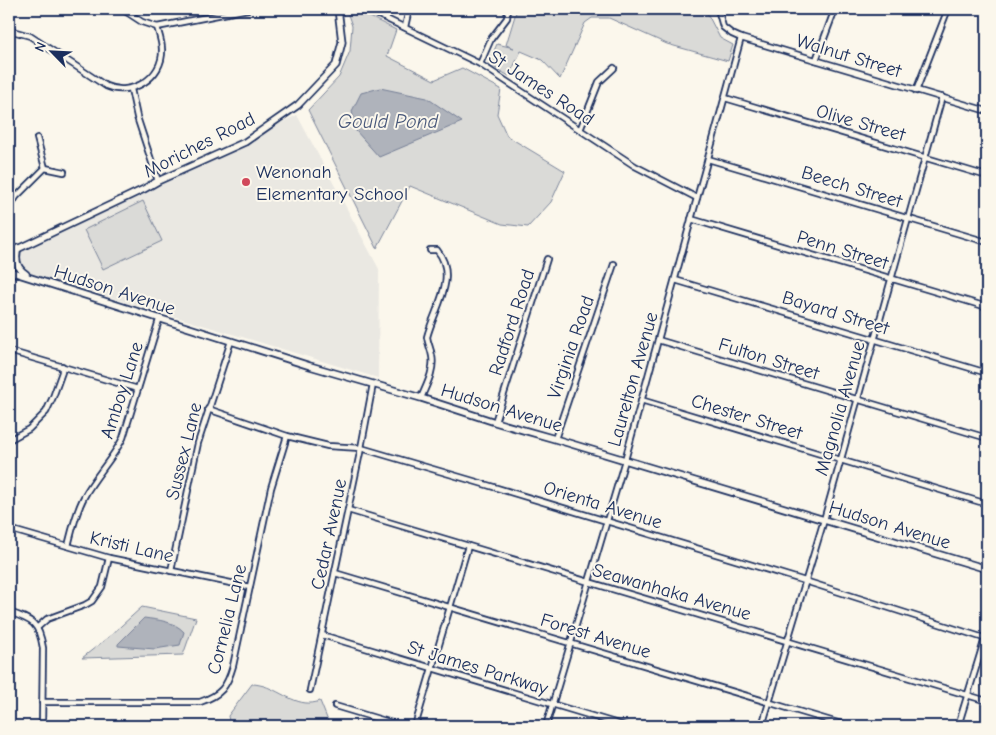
<svg xmlns="http://www.w3.org/2000/svg" width="996" height="735" viewBox="0 0 996 735" font-family="'Comic Neue',sans-serif">
	<rect width="100%" height="100%" fill="#fbf7ec"/>
	<filter id="ink" filterUnits="userSpaceOnUse"><feTurbulence type="fractalNoise" baseFrequency=".02" numOctaves="2"/><feDisplacementMap in="SourceGraphic" scale="10" xChannelSelector="R" yChannelSelector="G"/><feConvolveMatrix kernelMatrix="1 2 1 2 8 2 1 2 1" color-interpolation-filters="sRGB"/></filter>
	<g filter="url(#ink)">
		<!-- built -->
		<path fill="#eae8e2" d="M297 115 379 269 378 378 27 272 19 265 18 256 25 249Z"/>
		<!-- green -->
		<g fill="#dadad7" stroke="#7a849a">
			<path d="M346 9H354L396 30 387 56 434 80 462 68 501 89 497 114 507 136 565 171 551 202 528 227 502 224 410 186 377 248 308 110 339 77 350 51 352 26Z"/>
			<path d="M517 9H705L720 38 733 45 728 61 667 44 609 18H592L585 23 560 79 542 60 521 51 509 76 488 64 497 44 514 48 506 45Z"/>
			<path d="M143 201 162 241 103 269 84 230Z"/>
			<path d="M142 607 196 618 183 655 82 658 111 635Z"/>
			<path d="M252 684C256 684 260 685 264 686 283 692 299 709 320 701L330 726H230L228 716Z"/>
		</g>
		<!-- water -->
		<g fill="#afb3bb" stroke="#747e96">
			<path d="M380 88 427 98 462 122 379 157 356 131 352 111 361 93Z"/>
			<path d="M144 618C158 620 174 621 184 632L180 645 155 649 118 646V644Z"/>
		</g>
		<g fill="none" stroke-linecap="round" stroke-linejoin="round">
			<!-- minor casing -->
			<g stroke="#1b2f5e" stroke-width="8">
				<g id="minor">
					<path d="M122 9 142 22 157 27 248 9"/>
					<path d="M366 9 480 64 635 166 697 198"/>
					<path d="M718 9 723 27 732 34 741 38 987 111"/>
					<path d="M405 27 409 9"/>
					<path d="M9 30 30 36 106 86C131 97 163 78 162 50 162 42 159 34 157 27"/>
					<path d="M816 60 835 9"/>
					<path d="M480 64 491 39 507 18 508 9"/>
					<path d="M131 89 137 117 158 181"/>
					<path d="M916 91 948 9"/>
					<path d="M725 98 987 176"/>
					<path d="M580 130 599 82 614 68"/>
					<path d="M37 138 45 168"/>
					<path d="M708 159 987 242"/>
					<path d="M9 209 16 197 45 168 64 172"/>
					<path d="M691 219 987 307"/>
					<path d="M675 280 987 373"/>
					<path d="M658 340 987 438"/>
					<path d="M9 351 138 389"/>
					<path d="M421 398C426 386 435 370 432 356 431 349 428 344 427 337 434 309 459 277 437 250H430"/>
					<path d="M641 400 987 504"/>
					<path d="M208 409 287 436 328 446 361 448 487 485 805 581 987 639"/>
					<path d="M495 422 547 259"/>
					<path d="M555 439 614 264"/>
					<path d="M9 440 29 429 46 412 53 397 62 372V366"/>
					<path d="M348 510 987 701"/>
					<path d="M9 529 109 558 250 587"/>
					<path d="M68 546C72 530 76 512 84 497 95 476 112 460 123 438L159 320"/>
					<path d="M171 571 198 443 231 341"/>
					<path d="M335 573 848 726"/>
					<path d="M9 612C33 620 39 623 43 648L42 726"/>
					<path d="M38 627 47 619 85 605 92 601 102 587 109 558"/>
					<path d="M322 635 625 726"/>
					<path d="M310 690 361 448 373 384"/>
					<path d="M42 702H200C221 695 227 687 233 666L271 488 287 436"/>
					<path d="M335 706 402 726"/>
					<path d="M415 726 468 546"/>
					<path d="M546 726 625 460 741 38"/>
					<path d="M762 726 824 520 942 97"/>
					<path d="M958 726 987 632"/>
				</g>
			</g>
			<!-- tertiary casing -->
			<g stroke="#1b2f5e" stroke-width="9">
				<g id="tertiary">
					<path d="M18 248C15 258 16 268 26 274"/>
					<path d="M9 253 144 189 158 181 245 142 298 105 336 65 342 42 338 9"/>
					<path d="M9 271 310 366 421 398 495 422 555 439 987 569"/>
				</g>
			</g>
			<!-- minor -->
			<use href="#minor" stroke="#fbf7ec" stroke-width="4.5"/>
			<!-- tertiary -->
			<use href="#tertiary" stroke="#fbf7ec" stroke-width="5.5"/>
		</g>
	</g>
	<!-- markers -->
	<circle fill="#d1495b" stroke="#fbf7ec" stroke-width="2" cx="246" cy="182" r="5"/>
	<g text-anchor="middle" stroke-width="4" stroke-linejoin="round" paint-order="stroke">
		<!-- street labels -->
		<g font-size="19" fill="#1b2f5e" stroke="#fbf7ec">
			<text transform="translate(849 55) rotate(17)" y="7">Walnut Street</text>
			<text transform="translate(542 87) rotate(33)" y="7">St James Road</text>
			<text transform="translate(861 122) rotate(16)" y="7">Olive Street</text>
			<text transform="translate(199 144) rotate(-27)" y="7">Moriches Road</text>
			<text transform="translate(852 186) rotate(17)" y="7">Beech Street</text>
			<text transform="translate(843 249) rotate(17)" y="7">Penn Street</text>
			<text transform="translate(115 289) rotate(18)" y="7">Hudson Avenue</text>
			<text transform="translate(836 312) rotate(17)" y="7">Bayard Street</text>
			<text transform="translate(511 322) rotate(-72)" y="7">Radford Road</text>
			<text transform="translate(570 347) rotate(-71)" y="7">Virginia Road</text>
			<text transform="translate(769 358) rotate(17)" y="7">Fulton Street</text>
			<text transform="translate(632 379) rotate(-74)" y="7">Laurelton Avenue</text>
			<text transform="translate(121 390) rotate(-72)" y="7">Amboy Lane</text>
			<text transform="translate(502 407) rotate(17)" y="7">Hudson Avenue</text>
			<text transform="translate(839 408) rotate(-74)" y="7">Magnolia Avenue</text>
			<text transform="translate(747 416) rotate(17)" y="7">Chester Street</text>
			<text transform="translate(183 451) rotate(-76)" y="7">Sussex Lane</text>
			<text transform="translate(603 504) rotate(17)" y="7">Orienta Avenue</text>
			<text transform="translate(890 524) rotate(17)" y="7">Hudson Avenue</text>
			<text transform="translate(328 534) rotate(-78)" y="7">Cedar Avenue</text>
			<text transform="translate(132 546) rotate(13)" y="7">Kristi Lane</text>
			<text transform="translate(672 591) rotate(16)" y="7">Seawanhaka Avenue</text>
			<text transform="translate(226 619) rotate(-76)" y="7">Cornelia Lane</text>
			<text transform="translate(596 635) rotate(17)" y="7">Forest Avenue</text>
			<text transform="translate(478 667) rotate(17)" y="7">St James Parkway</text>
		</g>
		<!-- poi labels -->
		<g font-size="19" fill="#1b2f5e" stroke="#fbf7ec" text-anchor="start">
			<text x="256" y="178">Wenonah<tspan x="256" dy="22">Elementary School</tspan></text>
		</g>
		<!-- water labels -->
		<g font-size="20" font-style="italic" fill="#47577a" stroke="#fbf7ec">
			<text x="388" y="128">Gould Pond</text>
		</g>
	</g>
	<!-- margin -->
	<rect width="996" height="735" fill="none" stroke="#fbf7ec" stroke-width="30"/>
	<rect x="15" y="15" width="966" height="705" fill="none" stroke="#1b2f5e" stroke-width="2" filter="url(#ink)"/>
	<!-- north arrow -->
	<g transform="translate(52 52) rotate(294)" stroke="#fbf7ec" stroke-width="4" paint-order="stroke">
	<path d="M0-4L9 19L0 12L-9 19Z" fill="#1b2f5e"/>
	<text y="-8" font-size="14" font-weight="bold" text-anchor="middle" fill="#1b2f5e">N</text>
	</g>
</svg>
